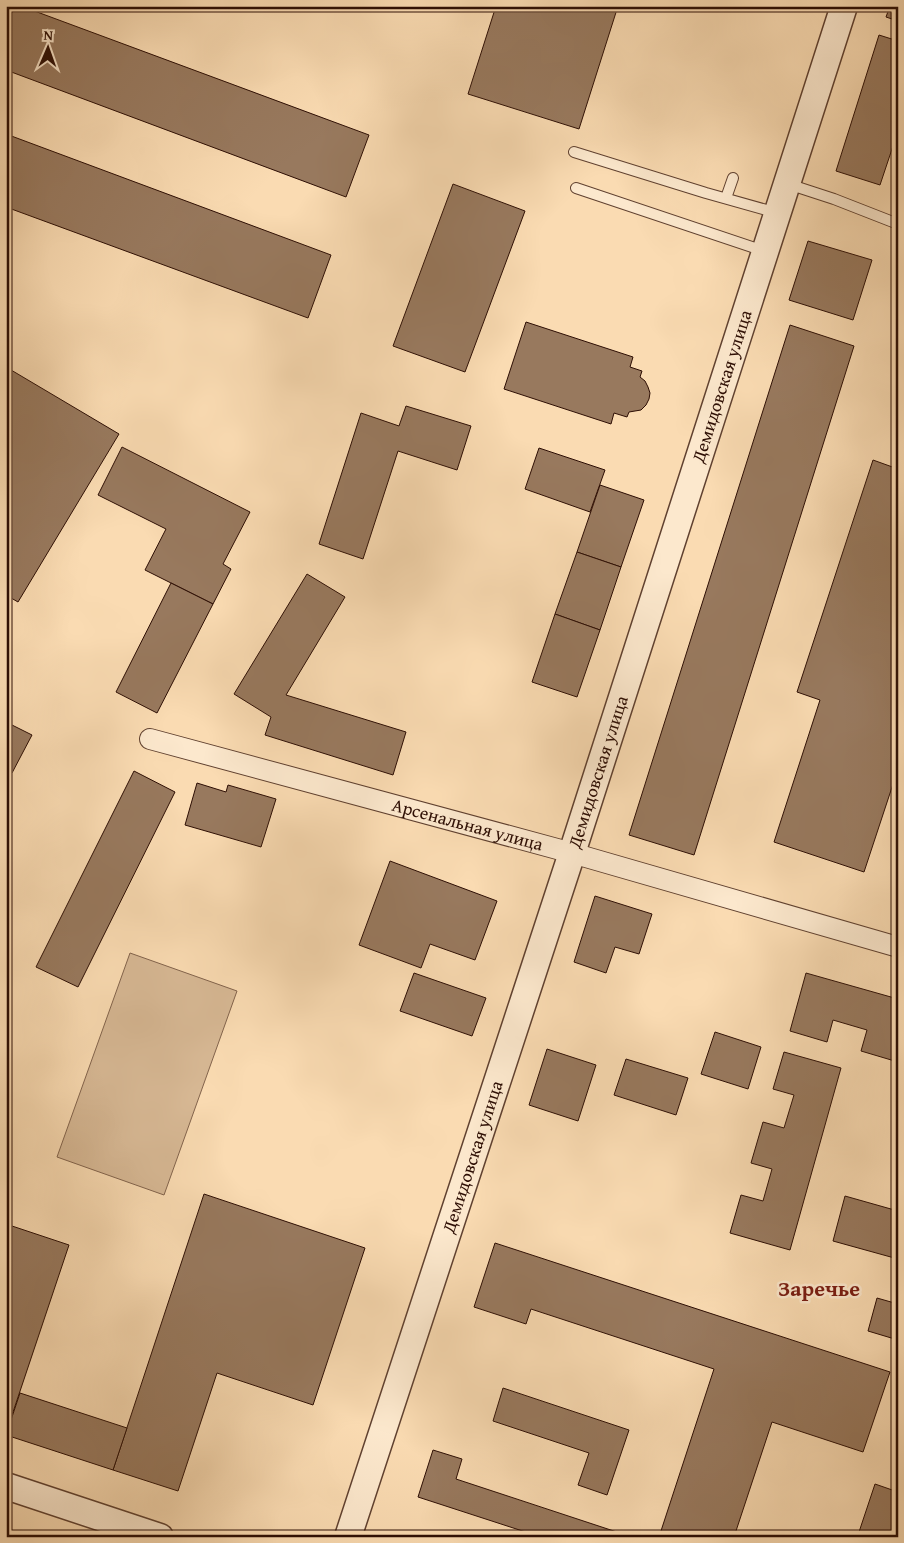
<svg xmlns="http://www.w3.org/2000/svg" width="904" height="1543" viewBox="0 0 904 1543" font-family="'Gentium Book Plus',serif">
	<rect width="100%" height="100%" fill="#fadbb2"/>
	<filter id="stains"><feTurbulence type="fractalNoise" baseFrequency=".004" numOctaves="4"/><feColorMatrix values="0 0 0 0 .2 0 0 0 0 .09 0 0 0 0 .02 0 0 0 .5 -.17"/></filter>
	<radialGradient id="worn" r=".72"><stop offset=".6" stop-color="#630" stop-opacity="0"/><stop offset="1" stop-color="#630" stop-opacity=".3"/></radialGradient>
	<!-- green -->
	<path fill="#d7b894" stroke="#82634c" d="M130 953 237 991 164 1195 57 1157Z"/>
	<!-- building -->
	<g fill="#98795e" stroke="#2d0e04">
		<path d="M6 6H21L369 135 346 197 6 70Z"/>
		<path d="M496 6H618L579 129 468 94Z"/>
		<path d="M890 6H898V21L886 17Z"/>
		<path d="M879 35 898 41V131L880 185 836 171Z"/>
		<path d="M6 134 331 255 308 318 6 207Z"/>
		<path d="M453 184 525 211 465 372 393 346Z"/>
		<path d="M808 241 872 260 853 320 789 300Z"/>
		<path d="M526 322 633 357 630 367 642 371 640 377 645 381 648 387 650 393 649 399 646 405 641 410 629 412 627 417 614 413 611 424 504 389Z"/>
		<path d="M790 325 854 346 694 855 629 835Z"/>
		<path d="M6 367 119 434 18 602 6 595Z"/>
		<path d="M406 406 471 426 457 470 398 451 363 559 319 544 361 413 399 426Z"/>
		<path d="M122 447 250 512 223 564 231 569 213 604 145 570 166 529 98 495Z"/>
		<path d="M539 448 605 470 590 512 525 489Z"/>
		<path d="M873 460 898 469V769L864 872 774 842 820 700 797 692Z"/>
		<path d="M600 485 644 500 621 567 577 552Z"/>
		<path d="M577 552 621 567 600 630 555 614Z"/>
		<path d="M307 574 345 597 286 695 406 732 393 775 265 735 271 717 234 694Z"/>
		<path d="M171 583 213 604 157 713 116 692Z"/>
		<path d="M555 614 600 630 577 697 532 682Z"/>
		<path d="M6 722 32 735 12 773 6 771Z"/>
		<path d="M134 771 175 792 78 987 36 967Z"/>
		<path d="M197 783 226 792 228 785 276 799 261 847 185 825Z"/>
		<path d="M390 861 497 901 475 960 430 944 421 968 359 945Z"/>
		<path d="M898 890V905L894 903Z"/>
		<path d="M595 896 652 914 639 954 615 947 606 973 574 962Z"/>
		<path d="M414 973 486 998 472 1036 400 1011Z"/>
		<path d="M806 973 898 999V1062L861 1051 867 1030 833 1020 827 1042 790 1031Z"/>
		<path d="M715 1032 761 1047 748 1089 701 1074Z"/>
		<path d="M547 1049 596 1065 578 1121 529 1105Z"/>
		<path d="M784 1052 841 1068 790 1250 730 1233 741 1195 763 1201 772 1169 751 1163 763 1122 784 1128 794 1095 773 1089Z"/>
		<path d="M626 1059 688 1078 676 1115 614 1095Z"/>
		<path d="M204 1194 365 1248 313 1405 217 1373 178 1491 113 1470Z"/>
		<path d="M845 1196 898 1211V1259L833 1241Z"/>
		<path d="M6 1224 69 1245 6 1433Z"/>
		<path d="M495 1243 890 1372 863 1452 772 1422 734 1537H659L714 1369 531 1309 526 1324 474 1307Z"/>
		<path d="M877 1298 898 1304V1340L868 1331Z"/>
		<path d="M503 1388 629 1430 607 1495 578 1485 589 1453 493 1421Z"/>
		<path d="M20 1393 127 1428 113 1470 6 1435Z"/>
		<path d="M433 1450 462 1459 456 1479 632 1537H541L418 1497Z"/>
		<path d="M875 1484 898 1492V1537H862L858 1535Z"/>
	</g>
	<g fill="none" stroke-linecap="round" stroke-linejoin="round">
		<!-- service casing -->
		<g stroke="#604130" stroke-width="12">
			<g id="service">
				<path d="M574 152 706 193 777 213"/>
				<path d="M788 184 834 199 898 224"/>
				<path d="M576 188 764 251"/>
				<path d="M726 198 733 178"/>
			</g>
		</g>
		<!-- minor casing -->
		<g stroke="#604130" stroke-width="22">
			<g id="minor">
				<path id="s1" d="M150 739 572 853 898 947"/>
			</g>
		</g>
		<!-- tertiary casing -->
		<g stroke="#604130" stroke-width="29">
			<g id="tertiary">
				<path d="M6 1486 160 1537"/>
				<path id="s2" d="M348 1537 572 853 844 6"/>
			</g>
		</g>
		<!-- service -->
		<use href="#service" stroke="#fce8cd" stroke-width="10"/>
		<!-- minor -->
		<use href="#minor" stroke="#fce8cd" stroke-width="20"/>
		<!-- tertiary -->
		<use href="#tertiary" stroke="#fce8cd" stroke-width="26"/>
	</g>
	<g text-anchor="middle" stroke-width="5" stroke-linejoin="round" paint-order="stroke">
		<!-- street labels -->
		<g font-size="18" fill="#2d0e04" stroke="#fce8cd">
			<text dy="6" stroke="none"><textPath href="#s2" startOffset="1210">Демидовская улица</textPath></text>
			<text dy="6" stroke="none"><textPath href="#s2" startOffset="805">Демидовская улица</textPath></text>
			<text dy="6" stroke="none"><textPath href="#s1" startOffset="329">Арсенальная улица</textPath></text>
			<text dy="6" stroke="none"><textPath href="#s2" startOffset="400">Демидовская улица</textPath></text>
		</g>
		<!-- district labels -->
		<g font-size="22" font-weight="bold" fill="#7a1f14" stroke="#fce8cd">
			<text x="819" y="1296">Заречье</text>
		</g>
	</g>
	<!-- margin -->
	<rect width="904" height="1543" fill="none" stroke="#fadbb2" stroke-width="25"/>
	<rect x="8" y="8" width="889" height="1528" fill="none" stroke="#2d0e04" stroke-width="2.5"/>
	<rect x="12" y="12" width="879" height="1518" fill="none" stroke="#2d0e04"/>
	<!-- north arrow -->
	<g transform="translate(48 48) rotate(2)" stroke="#fce8cd" stroke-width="4" paint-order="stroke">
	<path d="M0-4L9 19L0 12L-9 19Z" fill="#2d0e04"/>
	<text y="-8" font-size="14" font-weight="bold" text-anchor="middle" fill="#2d0e04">N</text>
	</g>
	<rect width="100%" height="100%" filter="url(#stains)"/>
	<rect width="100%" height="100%" fill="url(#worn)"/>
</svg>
